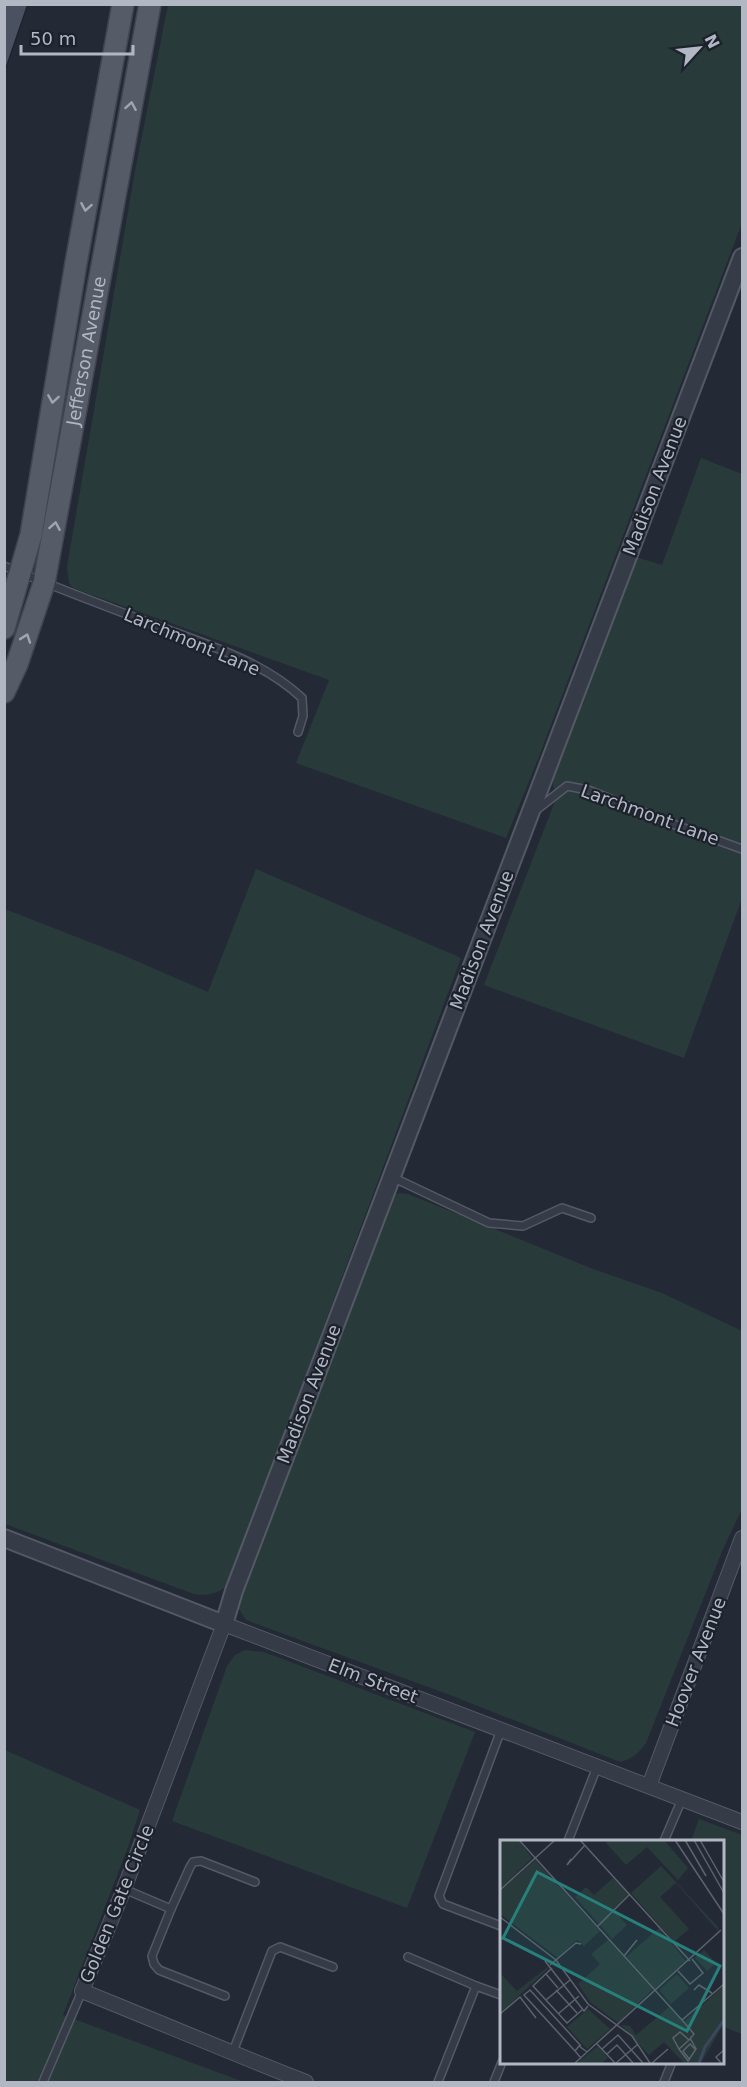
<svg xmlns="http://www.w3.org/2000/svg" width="747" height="2087" viewBox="0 0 747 2087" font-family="'DejaVu Sans',sans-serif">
	<rect width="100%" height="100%" fill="#232a36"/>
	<!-- green -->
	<g fill="#293a3b">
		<path d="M168 5H742V223L538 759 506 838 296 763 329 680 73 588 69 583 67 567 135 171Z"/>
		<path d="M701 458 742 474V898L684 1058 484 985 557 796 553 785V775L636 557 662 565Z"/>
		<path d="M256 869 461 958 227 1586C216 1594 207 1596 194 1594L5 1524V909L125 956 208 992Z"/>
		<path d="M400 1193 408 1194 593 1269 662 1293 742 1331V1509L723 1549 646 1743C639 1753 632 1759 620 1762L450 1695 246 1620 239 1609 240 1599 393 1195Z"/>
		<path d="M245 1650 264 1652 475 1732 407 1908 172 1821 227 1666 235 1655Z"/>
		<path d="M5 1750 140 1810 128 1847 63 2015 244 2082H5Z"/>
		<path d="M699 1819 742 1835V2034L722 2026V1841H691Z"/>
	</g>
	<!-- building -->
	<path fill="#4a5160" stroke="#1e232e" stroke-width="1.5" d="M4 4H28L6 68 4 67Z"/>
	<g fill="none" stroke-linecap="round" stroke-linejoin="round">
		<!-- service casing -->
		<g stroke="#545a65" stroke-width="10">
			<g id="service">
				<path d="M4 566C57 588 110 608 163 628 211 646 264 662 302 698L303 716 298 732"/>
				<path d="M535 811 567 786 588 790 678 826 742 849"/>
				<path d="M392 1177 489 1223 523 1226 562 1208 591 1218"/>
				<path d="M501 1730 439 1896 443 1904 501 1926"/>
				<path d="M568 1841 597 1767"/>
				<path d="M664 1841 682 1799"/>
				<path d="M124 1889 171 1909 152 1956 154 1964 159 1970 225 1996"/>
				<path d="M171 1909 190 1867 193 1862 201 1861 255 1882"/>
				<path d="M408 1957 476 1986 438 2082"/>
				<path d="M476 1986 501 1995"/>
				<path d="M232 2054 272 1951 280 1947 333 1967"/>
				<path d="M43 2082 82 1991"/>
				<path d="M494 2082 502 2062"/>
				<path d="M664 2082 672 2062"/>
			</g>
		</g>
		<!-- minor casing -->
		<g stroke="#545a65" stroke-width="16">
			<g id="minor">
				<path d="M649 1786 742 1538"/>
				<path d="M306 2082C231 2053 157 2021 82 1991L124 1889 224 1624 742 1822"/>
			</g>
		</g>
		<!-- tertiary casing -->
		<g stroke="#545a65" stroke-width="20">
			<path id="tertiary" d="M4 1538 224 1624 234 1591 742 257"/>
		</g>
		<!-- primary casing -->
		<g stroke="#404550" stroke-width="24">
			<g id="primary">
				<path d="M4 628 31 535 76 263 123 4"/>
				<path id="s1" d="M4 692 17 664 44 583 150 4"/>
			</g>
		</g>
		<!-- service -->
		<use href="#service" stroke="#363c47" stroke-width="7"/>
		<!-- minor -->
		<use href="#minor" stroke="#363c47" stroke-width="14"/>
		<!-- tertiary -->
		<use href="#tertiary" stroke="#363c47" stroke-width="16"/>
		<!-- primary -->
		<use href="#primary" stroke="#555b67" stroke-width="21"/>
	</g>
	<!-- one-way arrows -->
	<defs><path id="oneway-chevron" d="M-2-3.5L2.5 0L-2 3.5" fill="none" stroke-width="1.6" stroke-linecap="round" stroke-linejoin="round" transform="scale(1.5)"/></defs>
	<g stroke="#9fa5b1">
		<use href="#oneway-chevron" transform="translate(131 106) rotate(-80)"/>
		<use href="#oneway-chevron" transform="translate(86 207) rotate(100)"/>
		<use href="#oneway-chevron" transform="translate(53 399) rotate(99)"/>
		<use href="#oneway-chevron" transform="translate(55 526) rotate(-80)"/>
		<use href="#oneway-chevron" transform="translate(26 638) rotate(-71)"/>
	</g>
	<g text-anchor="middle" stroke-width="4.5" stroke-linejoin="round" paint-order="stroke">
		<!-- street labels -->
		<g font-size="18" fill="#b1b7c3" stroke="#1c212b">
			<text dy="6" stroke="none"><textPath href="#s1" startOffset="352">Jefferson Avenue</textPath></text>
			<text transform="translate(655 486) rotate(-69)" y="6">Madison Avenue</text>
			<text transform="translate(192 642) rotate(23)" y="6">Larchmont Lane</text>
			<text transform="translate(650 815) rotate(20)" y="6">Larchmont Lane</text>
			<text transform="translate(482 940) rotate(-69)" y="6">Madison Avenue</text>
			<text transform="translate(309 1394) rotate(-69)" y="6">Madison Avenue</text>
			<text transform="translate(696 1662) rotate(-69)" y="6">Hoover Avenue</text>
			<text transform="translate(373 1681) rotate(21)" y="6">Elm Street</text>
			<text transform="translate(117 1904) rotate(-68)" y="6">Golden Gate Circle</text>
		</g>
	</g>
	<!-- overview -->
	<g transform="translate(500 1840)">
		<rect width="224" height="224" fill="#232a36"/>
		<path d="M0 0H18L32 18 0 49ZM109 0H164L188 28 178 40 147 7 126 25 106 3ZM35 20 100 91 84 106 77 100 58 118 0 74V51ZM161 26 218 87 219 92 176 43 160 57 189 89 174 102 131 53ZM113 38 128 54 113 70 127 85 112 99 75 57 86 47 94 55ZM159 88 186 121 155 149 126 117ZM108 100 153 149 118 183 90 162 78 144 100 124 91 114ZM204 110 216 123 207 131 195 118ZM49 126 47 130 0 173V133L17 151ZM177 134 189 148 171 164 159 150ZM223 146V185L201 223H184L164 202 149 215 121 185 130 186 136 195 169 167 184 182ZM88 169 110 189 87 209 67 187ZM98 206 108 218 102 223H77Z" fill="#293a3b"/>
		<path fill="none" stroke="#3a475e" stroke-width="3" d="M199 223 205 207 224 180"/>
		<path fill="none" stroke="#5c626e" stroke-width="1.5" d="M19 0 182 180 224 144M80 0 190 121M175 0 224 74M185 0 206 36M194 0 224 53M200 0 224 42M71 19 67 25 85 5M0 50 55 0M0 77 56 120 88 164 132 196 150 223M98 86 129 55M124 116 137 100M45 121 84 171 88 166M50 125 76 103 81 104M52 128 33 146 67 183 82 170M178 131 190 144 203 133 192 119M46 134 58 148M56 150 77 173M194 150 199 145 212 153M46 160 70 140M0 174 20 157 36 178M58 174 79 156M182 180 194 194 189 200 179 209 188 221 196 209 190 198M97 204 115 223M102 209 118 195 143 223M179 209 173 198 180 192 189 200M75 211 24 155 30 150 81 206M107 214 117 205 133 223M81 218 75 211 79 206 87 212M190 220 183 211 190 204 196 210M75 223 221 90M116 223 137 205M152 223 168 209M221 223 216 217 224 210"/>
		<path fill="#27807b" fill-opacity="0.15" stroke="#27807b" stroke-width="3" d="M37 32 220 126 187 191 3 98Z"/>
		<rect width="224" height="224" fill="none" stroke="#b1b7c3" stroke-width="3"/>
	</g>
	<!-- border -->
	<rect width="747" height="2087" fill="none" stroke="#b1b7c3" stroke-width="12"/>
	<!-- north arrow -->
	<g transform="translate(699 48) rotate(63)" stroke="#1c212b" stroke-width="4.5" paint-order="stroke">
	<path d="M0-4.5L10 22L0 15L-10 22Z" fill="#b1b7c3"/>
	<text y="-9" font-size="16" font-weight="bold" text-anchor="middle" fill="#b1b7c3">N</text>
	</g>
	<!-- scale -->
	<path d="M21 45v9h112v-9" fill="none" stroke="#b1b7c3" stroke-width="3"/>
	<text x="30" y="45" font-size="18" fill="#b1b7c3" stroke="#1c212b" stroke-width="4.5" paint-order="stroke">50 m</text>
</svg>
